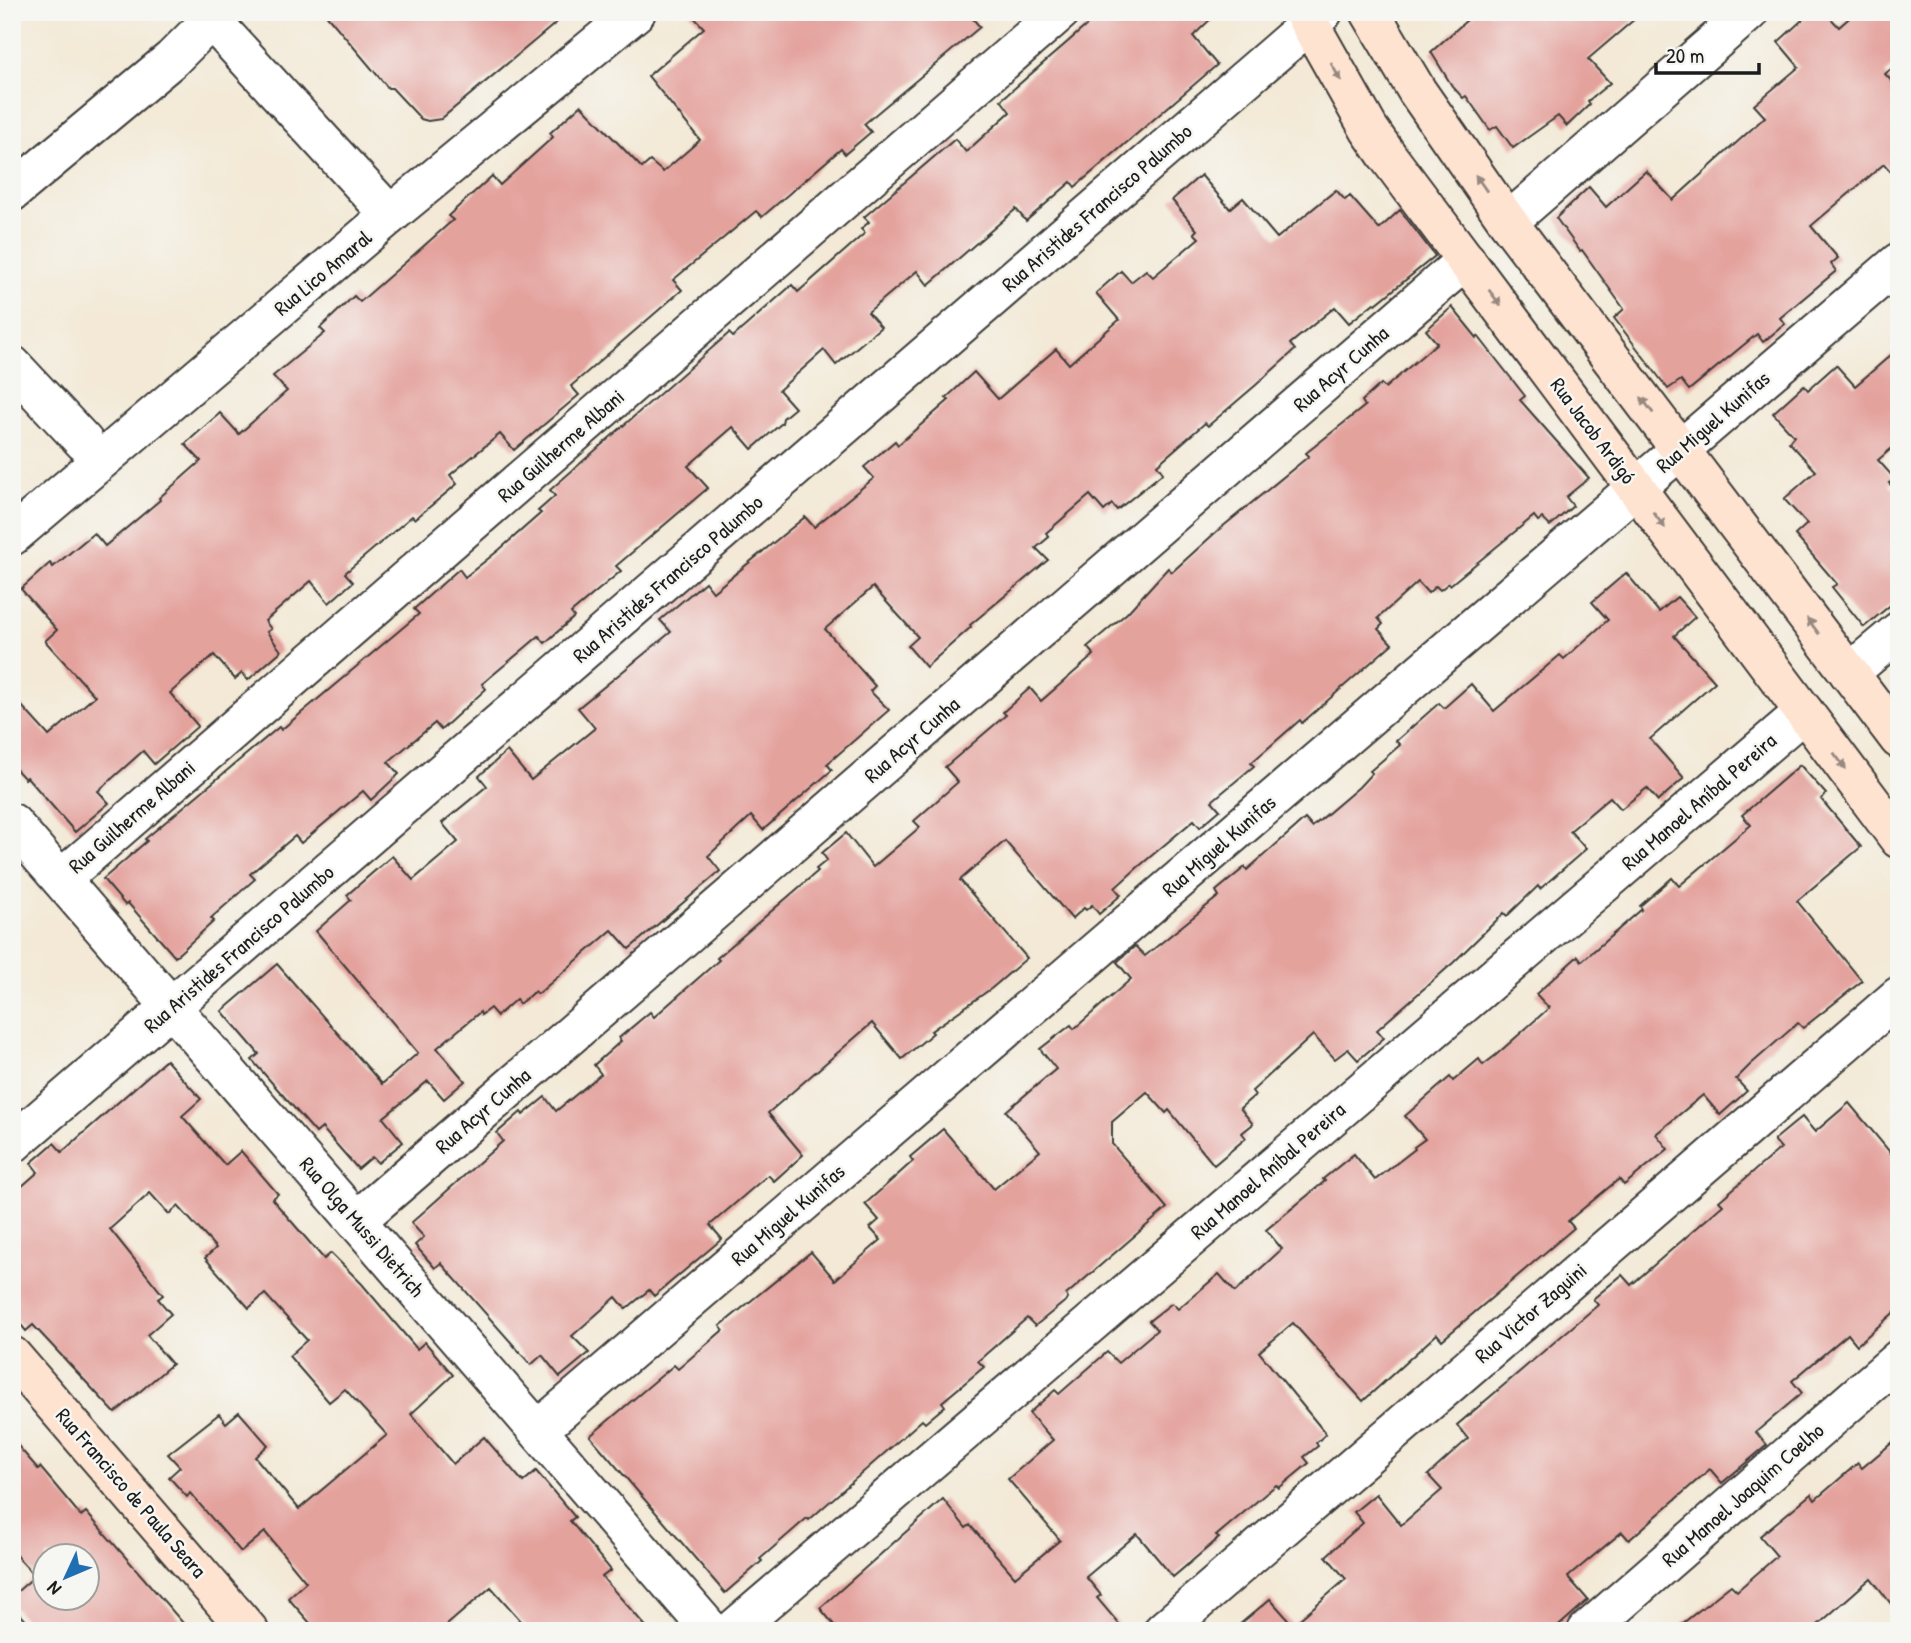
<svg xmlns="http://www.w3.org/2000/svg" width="1911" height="1643" viewBox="0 0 1911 1643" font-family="'Patrick Hand',sans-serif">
	<rect width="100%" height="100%" fill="#f6f6f2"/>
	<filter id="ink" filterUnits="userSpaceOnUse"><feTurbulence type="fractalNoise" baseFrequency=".0143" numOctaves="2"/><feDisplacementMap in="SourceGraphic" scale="14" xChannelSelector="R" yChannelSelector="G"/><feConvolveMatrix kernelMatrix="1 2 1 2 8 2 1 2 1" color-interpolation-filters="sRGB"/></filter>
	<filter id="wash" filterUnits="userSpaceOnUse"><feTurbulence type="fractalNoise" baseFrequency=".00686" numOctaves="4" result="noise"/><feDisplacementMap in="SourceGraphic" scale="28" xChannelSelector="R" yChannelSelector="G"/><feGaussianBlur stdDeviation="1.57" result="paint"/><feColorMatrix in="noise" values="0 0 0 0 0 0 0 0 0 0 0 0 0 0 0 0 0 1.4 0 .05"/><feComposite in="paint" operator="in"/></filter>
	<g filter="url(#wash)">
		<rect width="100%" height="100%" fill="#f3e9d6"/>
		<g id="blocks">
			<!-- building -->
			<g fill="#e4a29d" fill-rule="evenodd">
				<path d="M324 12H569L441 119 428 121 421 119 392 88H388Z"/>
				<path d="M689 12H967L980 27 864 124 871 132 845 154 841 149 762 217 756 211 673 280 682 290 571 386 579 395 514 450 500 434 450 475 457 484 415 519 412 516 345 573 353 582 329 603 311 581 265 621 271 629 267 632 281 651 248 680 242 673 235 679 214 655 170 693 198 726 154 764 143 751 98 791 109 803 75 832 27 777 25 779 12 765V695L49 736 95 696 45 641 57 630 21 589 50 563 53 567 94 533 105 546 160 500 159 498 201 461 185 444 220 413 239 434 287 391 273 376 325 333 320 328 354 296 360 302 408 260 453 220 448 216 492 176 500 185 553 137 550 133 581 105 642 168 650 161 663 172 700 140 648 76 704 28Z"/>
				<path d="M1102 12H1218L1193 36 1217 65 1075 187 1071 182 1026 221 1016 209 928 285 917 271 868 312 881 327 836 365 824 350 779 390 795 408 783 418 782 423 752 449 733 427 688 466 708 488 616 566 621 571 571 613 574 617 545 643 539 636 526 647 482 684 486 689 441 730 435 723 388 762 399 774 371 800 363 791 301 843 295 836 250 874 255 879 211 918 214 921 175 957 128 903 125 905 103 879 147 841 145 839 279 727 281 730 419 614 414 609 459 569 465 577 499 550 541 513 538 511 555 496 550 490 729 333 733 337 792 285 798 292 865 233 861 229 869 222 864 217 955 139 966 152 1010 112 1001 100Z"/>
				<path d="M1476 12H1643L1588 59 1610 83 1588 101 1590 104 1567 126 1558 116 1513 148 1497 126 1490 130 1466 96 1463 98 1452 86 1431 52Z"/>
				<path d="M1811 12H1825L1839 27 1856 12H1899V62L1885 74 1899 89V181L1884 164 1811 226 1838 258 1831 264 1836 271 1780 318 1785 324 1763 342 1757 334 1689 390 1681 380 1668 389 1614 318 1624 309 1582 250 1580 251 1556 218 1589 187 1606 207 1646 171 1673 200 1765 117 1754 105 1799 67 1778 42Z"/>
				<path d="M1201 175 1230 209 1243 198 1277 238 1336 190 1345 200 1350 196 1379 229 1400 210 1435 256 1376 304 1374 303 1349 323 1335 307 1290 344 1295 350 1256 385 1208 426 1205 423 1157 465 1163 473 1117 510 1112 504 1104 511 1090 495 1046 533 1049 537 1036 548 1048 560 970 625 971 627 926 667 908 646 918 637 873 587 825 629 875 686 870 691 889 710 827 764 832 770 763 830 751 816 708 856 720 871 629 949 612 930 538 994 535 991 519 1004 516 999 497 1016 490 1008 481 1015 480 1012 437 1048 465 1081 444 1099 428 1081 383 1118 403 1142 378 1163 372 1157 358 1169 322 1128 316 1133 252 1060 259 1054 222 1011 277 964 382 1084 418 1053 316 931 351 900 347 895 392 856 413 880 458 842 442 823 487 786 479 776 507 751 531 780 595 728 578 708 671 632 660 620 705 582 713 592 805 517 814 527 874 478 864 467 895 441 898 445 949 400 946 398 974 372 998 399 1056 349 1069 364 1119 320 1096 293 1121 271 1131 282 1146 270 1153 277 1199 238 1194 233 1197 230 1172 200Z"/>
				<path d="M1452 307 1477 338 1478 336 1525 396 1520 400 1589 478 1566 497 1573 506 1550 526 1542 518 1538 521 1534 516 1450 585 1449 583 1440 590 1436 586 1428 593 1418 582 1378 618 1383 624 1378 629 1392 644 1302 723 1300 720 1251 763 1254 766 1212 801 1220 810 1200 827 1194 820 1137 868 1115 888 1121 895 1099 914 1092 905 1086 910 1084 908 1072 919 1005 841 960 880 1027 958 992 988 931 1031 933 1033 902 1059 872 1023 768 1113 803 1155 774 1181 768 1175 710 1225 722 1239 654 1296 649 1290 626 1309 616 1297 572 1336 589 1353 560 1377 542 1355 531 1365 441 1263 435 1268 415 1245 424 1237 411 1223 503 1141 497 1133 521 1112 523 1115 545 1097 556 1111 601 1074 594 1065 621 1041 619 1038 650 1012 654 1017 719 960 717 958 818 871 816 869 827 860 822 853 846 833 873 867 920 827 914 821 958 782 945 767 1006 715 1003 712 1030 688 1041 701 1094 655 1087 647 1127 613 1168 568 1172 572 1216 532 1309 456 1306 453 1365 406 1362 401 1381 384 1385 388 1437 343 1426 330Z"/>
				<path d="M1899 348V442L1878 460 1895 479 1889 483 1899 494V598L1864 627 1832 587 1837 584 1795 535 1807 524 1784 499 1816 471 1789 442 1794 436 1773 413 1804 385 1808 390 1836 365 1855 386Z"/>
				<path d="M1626 573 1659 612 1677 597 1695 617 1674 636 1715 682 1650 739 1684 778 1658 801 1647 788 1621 809 1610 797 1570 831 1586 849 1540 889 1538 886 1507 916 1504 913 1454 962 1377 1030 1384 1038 1358 1060 1348 1049 1335 1059 1313 1035 1252 1091 1255 1095 1240 1108 1253 1124 1242 1133 1246 1138 1214 1165 1169 1110 1166 1113 1147 1092 1112 1122V1144L1167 1208 1066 1295 1068 1299 1035 1326 1027 1318 978 1361 984 1367 942 1402 945 1406 925 1423 922 1420 809 1520 807 1518 760 1559 762 1561 725 1593 590 1436 674 1365 678 1369 723 1330 720 1326 811 1252 835 1280 881 1240 870 1228 879 1220 865 1204 913 1161 910 1157 943 1129 994 1189 1040 1151 1006 1111 1056 1069 1040 1049 1071 1025 1074 1029 1131 979 1117 962 1135 946 1145 956 1219 896 1216 891 1245 867 1247 870 1305 819 1312 827 1359 787 1372 773 1370 771 1400 745 1396 741 1439 703 1444 708 1471 684 1494 711 1560 655 1564 659 1608 620 1592 602Z"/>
				<path d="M1800 765 1826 794 1821 799 1861 847 1797 901 1862 981 1803 1028 1798 1023 1750 1065 1736 1079 1747 1091 1720 1115 1703 1095 1656 1134 1668 1149 1624 1185 1619 1179 1568 1221 1574 1228 1442 1340 1437 1334 1363 1401 1293 1323 1259 1352 1326 1434 1316 1443 1318 1446 1304 1457 1309 1463 1279 1488 1276 1485 1216 1536 1219 1538 1173 1577 1137 1534 1086 1577 1101 1595 1097 1598 1125 1631H839L820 1608 943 1499 966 1528 970 1525 1015 1577 1060 1540 1008 1479 1053 1440 1029 1413 1055 1390 1059 1394 1107 1352 1118 1363 1157 1330 1149 1321 1172 1303 1178 1309 1219 1274 1235 1292 1282 1249 1266 1230 1325 1181 1323 1179 1354 1154 1375 1180 1415 1149 1414 1147 1425 1139 1405 1116 1450 1077 1453 1081 1479 1059 1483 1065 1496 1055 1549 1008 1536 994 1578 956 1582 961 1642 909 1640 906 1672 878 1679 886 1751 825 1742 815Z"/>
				<path d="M166 1060 201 1099 182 1116 225 1165 241 1151 278 1194 272 1199 324 1259 331 1253 362 1284 417 1349 425 1342 453 1375 411 1414 453 1464 484 1437 523 1482 536 1471 575 1517 570 1521 611 1570 602 1577 650 1631H530L491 1587 440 1631H317L288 1598 306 1582 265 1532 241 1552 190 1493 187 1497 169 1477 180 1467 168 1454 219 1414 226 1423 239 1412 268 1445 255 1457 299 1509 387 1435 345 1389 329 1402 289 1356 307 1340 265 1294 249 1308 205 1258 216 1248 178 1206 169 1214 150 1193 110 1229 163 1295 158 1299 171 1314 147 1335 172 1364 115 1413 33 1325 26 1331 12 1314V1195L38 1172 31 1163 54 1143 62 1152Z"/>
				<path d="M1849 1103 1899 1163V1308L1857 1345 1848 1334 1792 1381 1802 1393 1756 1432 1767 1445 1722 1483 1710 1469 1629 1540 1622 1532 1568 1577 1588 1600 1553 1631H1232L1270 1599 1293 1625 1346 1579 1326 1556 1363 1523 1354 1512 1376 1494 1401 1525 1442 1490 1428 1475 1468 1439 1457 1425 1598 1305 1593 1299 1622 1275 1631 1285 1723 1205 1719 1201 1781 1148 1774 1140 1802 1117 1815 1132Z"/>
				<path d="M1899 1437V1614L1871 1578 1811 1631H1673L1731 1585 1737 1591 1777 1556 1760 1536 1811 1494 1815 1500 1858 1463 1862 1468Z"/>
				<path d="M12 1439 38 1469 40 1467 81 1516 86 1512 190 1631H35L12 1605V1596L35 1576 12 1551ZM46 1556H88V1598H46Z"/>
			</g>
		</g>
	</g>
	<g filter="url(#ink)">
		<use href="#blocks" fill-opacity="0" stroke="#3c3b38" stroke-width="2"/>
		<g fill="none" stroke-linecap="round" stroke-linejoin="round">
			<!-- street casing -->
			<g stroke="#3c3b38" stroke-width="42">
				<g id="street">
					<path d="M204 12 390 215"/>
					<path d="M12 192 172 59 210 21"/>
					<path d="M1508 222 1749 12"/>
					<path d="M12 365 84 442"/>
					<path d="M12 536 390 215 636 12"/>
					<path d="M1849 673 1899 631"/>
					<path d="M12 823 711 1631"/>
					<path d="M61 879 1060 12"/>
					<path d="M12 1144 1323 12"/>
					<path d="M357 1220 1466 260"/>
					<path d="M538 1430 1899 262"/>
					<path d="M732 1631 1804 712"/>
					<path d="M1163 1631 1899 996"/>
					<path d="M1587 1631 1899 1359"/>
				</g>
			</g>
			<!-- secondary casing -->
			<g stroke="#3c3b38" stroke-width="42">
				<g id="secondary">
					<path d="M1303 12 1369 129 1389 158 1899 839"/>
					<path d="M1370 12 1417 91 1508 222 1899 739"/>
					<path d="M12 1356 249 1631"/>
				</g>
			</g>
			<!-- street -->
			<use href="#street" stroke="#fff" stroke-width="38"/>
			<!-- secondary -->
			<use href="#secondary" stroke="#fee3d1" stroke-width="38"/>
		</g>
		<!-- one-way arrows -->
		<defs><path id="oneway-solid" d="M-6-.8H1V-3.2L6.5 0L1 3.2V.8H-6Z" transform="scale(1.75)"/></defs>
		<g fill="#988980">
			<use href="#oneway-solid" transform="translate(1336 72) rotate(60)"/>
			<use href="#oneway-solid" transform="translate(1481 183) rotate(-125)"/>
			<use href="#oneway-solid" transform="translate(1495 298) rotate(53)"/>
			<use href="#oneway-solid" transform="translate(1647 405) rotate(-127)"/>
			<use href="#oneway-solid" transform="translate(1659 520) rotate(53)"/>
			<use href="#oneway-solid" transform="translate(1813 626) rotate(-127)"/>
			<use href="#oneway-solid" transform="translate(1840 761) rotate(53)"/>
		</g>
	</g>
	<g text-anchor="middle" stroke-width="5" stroke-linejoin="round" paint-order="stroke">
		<!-- street labels -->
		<g font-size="21" fill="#1c1c1c" stroke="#f6f6f2">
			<text transform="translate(1097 208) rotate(-41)" y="7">Rua Aristides Francisco Palumbo</text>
			<text transform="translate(323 273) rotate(-40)" y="7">Rua Lico Amaral</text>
			<text transform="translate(1341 369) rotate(-41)" y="7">Rua Acyr Cunha</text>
			<text transform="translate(1713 422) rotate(-41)" y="7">Rua Miguel Kunifas</text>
			<text transform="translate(1593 431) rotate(53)" y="7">Rua Jacob Ardigó</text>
			<text transform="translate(561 446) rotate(-41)" y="7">Rua Guilherme Albani</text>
			<text transform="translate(668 579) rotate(-41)" y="7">Rua Aristides Francisco Palumbo</text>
			<text transform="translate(912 740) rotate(-41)" y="7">Rua Acyr Cunha</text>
			<text transform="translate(1699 802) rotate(-41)" y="7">Rua Manoel Aníbal Pereira</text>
			<text transform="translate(132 817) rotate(-41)" y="7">Rua Guilherme Albani</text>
			<text transform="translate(1219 846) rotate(-41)" y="7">Rua Miguel Kunifas</text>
			<text transform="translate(239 949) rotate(-41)" y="7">Rua Aristides Francisco Palumbo</text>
			<text transform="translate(483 1111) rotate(-41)" y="7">Rua Acyr Cunha</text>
			<text transform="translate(1268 1171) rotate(-41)" y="7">Rua Manoel Aníbal Pereira</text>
			<text transform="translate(788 1215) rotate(-41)" y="7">Rua Miguel Kunifas</text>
			<text transform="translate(362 1227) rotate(49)" y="7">Rua Olga Mussi Dietrich</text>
			<text transform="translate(1531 1313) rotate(-41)" y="7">Rua Victor Zaguini</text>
			<text transform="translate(131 1493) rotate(49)" y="7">Rua Francisco de Paula Seara</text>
			<text transform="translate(1743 1495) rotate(-41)" y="7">Rua Manoel Joaquim Coelho</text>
		</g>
	</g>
	<!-- margin -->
	<rect width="1911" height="1643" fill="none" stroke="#f6f6f2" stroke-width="42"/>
	<!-- north arrow -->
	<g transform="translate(66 1577) rotate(226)"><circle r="33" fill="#f6f6f2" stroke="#9f9f9c" stroke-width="2"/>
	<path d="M0-5L12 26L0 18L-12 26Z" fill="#1f6fb2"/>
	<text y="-10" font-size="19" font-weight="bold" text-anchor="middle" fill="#1c1c1c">N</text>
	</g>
	<!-- scale -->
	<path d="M1656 63v10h103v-10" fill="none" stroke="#1c1c1c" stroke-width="3.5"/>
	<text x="1666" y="63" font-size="21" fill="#1c1c1c" stroke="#f6f6f2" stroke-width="5" paint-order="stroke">20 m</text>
</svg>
